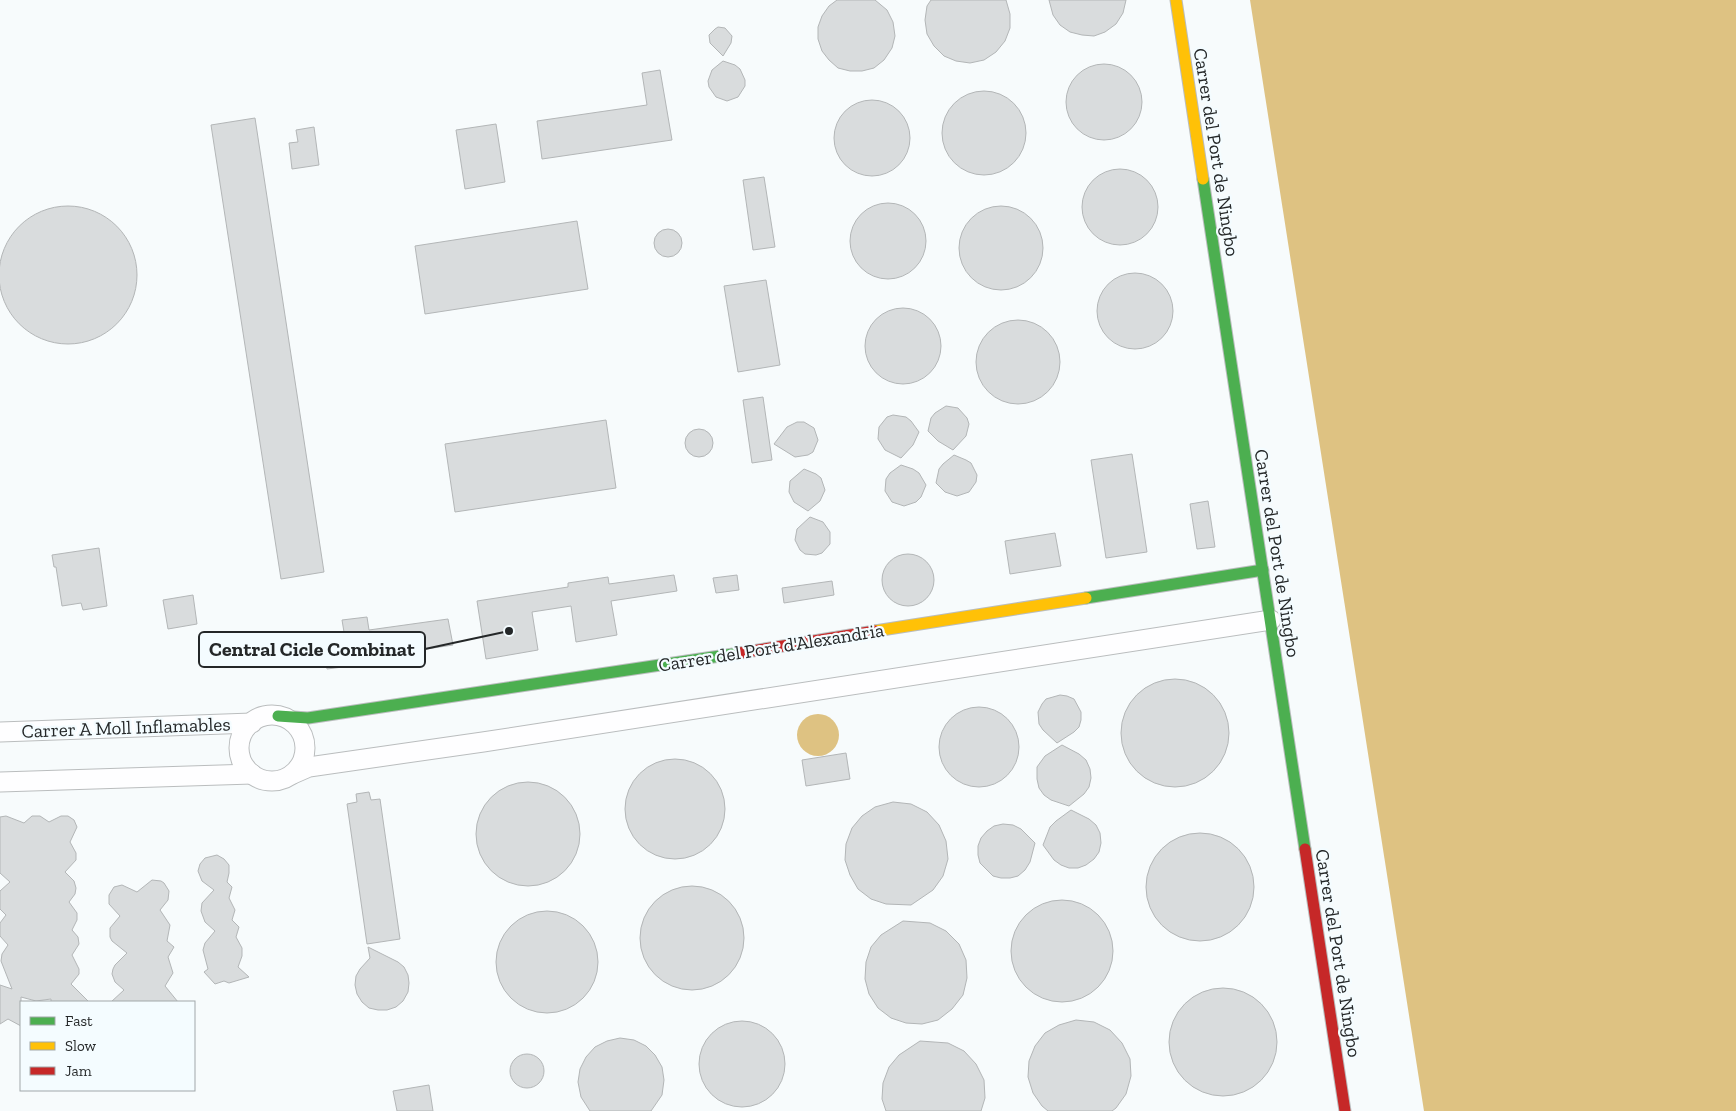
<svg xmlns="http://www.w3.org/2000/svg" width="1736" height="1111" viewBox="0 0 1736 1111" font-family="'Zilla Slab',serif">
	<rect width="100%" height="100%" fill="#f7fbfc"/>
	<!-- water -->
	<g fill="#dec282">
		<path d="M1250 0H1736V1111H1424Z"/>
		<circle cx="818" cy="735" r="21"/>
	</g>
	<!-- building -->
	<g fill="#d9dcdd" stroke="#b3b6b7">
		<path d="M837 0H875L887 10 893 22 895 36 892 48 884 60 874 68 862 71H850L838 68 829 60 822 51 818 39V27L822 16 829 6Z"/>
		<path d="M931 0H1006L1010 14V28L1005 41 996 52 984 60 970 63 956 61 944 56 934 46 927 34 925 20 927 6Z"/>
		<path d="M1049 0H1126L1123 13 1116 24 1105 32 1094 36 1082 35 1070 32 1060 25 1053 15Z"/>
		<path d="M718 27 725 28 732 36 731 43 723 56 710 43 709 35 715 29Z"/>
		<path d="M723 61 735 65 740 69 745 80V86L738 97 727 101 716 97 709 87 708 81 712 70Z"/>
		<circle cx="1104" cy="102" r="38"/>
		<path d="M660 70 672 140 542 159 537 121 647 105 642 73Z"/>
		<circle cx="984" cy="133" r="42"/>
		<circle cx="872" cy="138" r="38"/>
		<path d="M255 118 324 572 281 579 211 125Z"/>
		<path d="M496 124 505 182 465 189 456 130Z"/>
		<path d="M314 127 319 165 292 169 289 143 298 142 296 130Z"/>
		<circle cx="1120" cy="207" r="38"/>
		<path d="M764 177 775 247 753 250 743 180Z"/>
		<circle cx="888" cy="241" r="38"/>
		<circle cx="1001" cy="248" r="42"/>
		<circle cx="68" cy="275" r="69"/>
		<path d="M577 221 588 289 425 314 415 246Z"/>
		<circle cx="668" cy="243" r="14"/>
		<circle cx="1135" cy="311" r="38"/>
		<path d="M766 280 780 365 738 372 724 286Z"/>
		<circle cx="903" cy="346" r="38"/>
		<circle cx="1018" cy="362" r="42"/>
		<path d="M763 397 772 460 752 463 743 400Z"/>
		<path d="M946 406 958 408 967 418 969 424 966 436 953 450 938 441 928 431 931 418 935 413Z"/>
		<path d="M893 415 906 417 911 421 919 432 913 445 901 458 885 450 878 439 879 427 887 417Z"/>
		<path d="M606 420 616 488 455 512 445 444Z"/>
		<path d="M797 422H804L814 428 818 440 813 452 808 455 795 457 774 444 787 427Z"/>
		<circle cx="699" cy="443" r="14"/>
		<path d="M1132 454 1147 552 1106 558 1091 460Z"/>
		<path d="M954 455 966 460 971 463 977 475 976 482 969 492 957 496 945 492 936 483 939 469 943 464Z"/>
		<path d="M901 465 913 469 919 473 926 485 921 497 916 502 904 506 892 502 885 491 886 479 890 473Z"/>
		<path d="M804 469 816 474 821 478 825 490 820 501 808 511 794 502 789 492 790 481Z"/>
		<path d="M1208 501 1215 547 1197 549 1190 504Z"/>
		<path d="M810 517 823 522 830 532V544L822 553 816 555 805 554 800 550 795 540 797 529Z"/>
		<path d="M1055 533 1061 566 1010 574 1005 541Z"/>
		<path d="M99 548 107 606 83 610 81 603 62 606 56 567H54L52 555Z"/>
		<circle cx="908" cy="580" r="26"/>
		<path d="M674 575 677 591 611 601 617 635 576 642 571 606 532 612 538 650 486 659 477 601 568 587V583L608 577 609 584Z"/>
		<path d="M737 575 739 590 716 593 713 578Z"/>
		<path d="M832 581 834 595 784 603 782 588Z"/>
		<path d="M193 595 197 624 168 629 163 600Z"/>
		<path d="M367 617 369 630 448 619 453 645 373 657 374 663 327 669 323 641 345 638 342 620Z"/>
		<circle cx="1175" cy="733" r="54"/>
		<path d="M1060 695 1067 696 1074 699 1081 712V720L1079 727 1074 732 1057 743 1043 730 1039 724 1038 712 1042 704 1046 699Z"/>
		<circle cx="979" cy="747" r="40"/>
		<path d="M1062 745 1079 754 1086 760 1090 769 1091 778 1089 787 1084 794 1069 806 1051 800 1044 795 1039 788 1037 779V767L1045 756Z"/>
		<path d="M846 753 850 779 806 786 802 760Z"/>
		<circle cx="675" cy="809" r="50"/>
		<circle cx="528" cy="834" r="52"/>
		<path d="M369 792 371 800 380 799 400 939 367 944 347 804 357 802 356 794Z"/>
		<path d="M893 802 911 804 927 812 939 825 946 841 948 859 943 876 933 890 911 905 886 904 871 899 858 889 850 875 845 860 846 844 852 828 862 816 875 807Z"/>
		<path d="M1071 810 1089 819 1096 825 1100 833 1101 843 1099 852 1094 859 1086 865 1078 868H1069L1061 865 1054 860 1043 845 1050 827 1056 821Z"/>
		<path d="M6 816 24 823 32 816H40L49 822 61 816H68L74 820 77 827 70 842 76 853V860L65 872 74 881 76 888 75 894 69 902 77 913V920L72 930 78 937 79 944 72 955 79 969V974L71 984 89 1002H51V999L36 1001 21 997V1026L8 1019 0 1024V985L12 989 1 961 2 954 8 945 0 936V923L6 915 0 909V891L10 882 0 873V817Z"/>
		<path d="M1003 824 1013 825 1021 829 1035 843 1030 862 1025 870 1018 876 1010 878H1001L993 876 980 863 978 855V846L981 838 987 831 994 826Z"/>
		<circle cx="1200" cy="887" r="54"/>
		<path d="M217 855 224 859 229 865V873L227 882 232 887 229 898 235 910 232 920 239 927 236 937 242 948V956L238 967 249 977 229 983 224 981 215 984 204 972 208 969 203 950 205 943 215 931 205 922 201 911 202 903 214 890 202 881 198 871 200 864 205 858Z"/>
		<path d="M152 880 161 881 164 883 169 891 168 900 160 910 170 925 167 941 174 947 168 957 173 973 165 986 178 1002H111L124 990 115 982 112 974 113 969 115 965 127 953 112 941 110 937V928L120 916 109 904V895L114 887 122 885 137 892Z"/>
		<circle cx="692" cy="938" r="52"/>
		<circle cx="1062" cy="951" r="51"/>
		<circle cx="547" cy="962" r="51"/>
		<path d="M903 921 930 923 946 931 959 944 966 960 967 978 963 995 952 1009 938 1020 922 1024 906 1023 891 1018 878 1008 869 994 865 979 866 962 871 947 881 935Z"/>
		<path d="M368 947 398 962 404 967 408 975 409 983 408 992 403 1001 396 1007 387 1010H378L369 1008 362 1002 357 994 355 985 356 976 360 969 370 958Z"/>
		<circle cx="1223" cy="1042" r="54"/>
		<path d="M1076 1020 1094 1022 1110 1030 1122 1043 1130 1059 1131 1076 1126 1094 1116 1108 1112 1111H1048L1042 1106 1033 1093 1028 1077 1029 1061 1035 1046 1045 1033 1059 1025Z"/>
		<circle cx="742" cy="1064" r="43"/>
		<path d="M620 1038 634 1040 646 1046 655 1055 662 1067 664 1080 662 1095 651 1111H590L581 1097 578 1082 580 1069 586 1057 595 1047 607 1041Z"/>
		<path d="M920 1041 948 1043 964 1051 976 1064 984 1080 985 1098 981 1111H886L882 1099 883 1083 889 1067 899 1055Z"/>
		<circle cx="527" cy="1071" r="17"/>
		<path d="M429 1085 433 1111H397L393 1091Z"/>
	</g>
	<g fill="none" stroke-linecap="round" stroke-linejoin="round">
		<!-- street casing -->
		<g stroke="#babdbe" stroke-width="21">
			<g id="street">
				<circle cx="272" cy="748" r="33"/>
				<path d="M0 732 252 723"/>
				<path d="M293 774 309 767 483 742 1271 620"/>
				<path d="M0 782 252 774"/>
			</g>
		</g>
		<!-- fast casing -->
		<g stroke="#babdbe" stroke-width="13">
			<g id="fast">
				<path d="M1203 179 1305 849"/>
				<path d="M1086 598 1263 570"/>
				<path d="M278 716 308 718 740 653"/>
			</g>
		</g>
		<!-- slow casing -->
		<g stroke="#babdbe" stroke-width="13">
			<g id="slow">
				<path d="M1176 0 1203 179"/>
				<path d="M875 631 1086 598"/>
			</g>
		</g>
		<!-- jam casing -->
		<g stroke="#babdbe" stroke-width="13">
			<g id="jam">
				<path d="M740 653 875 631"/>
				<path d="M1305 849 1345 1111"/>
			</g>
		</g>
		<!-- street -->
		<use href="#street" stroke="#fefeff" stroke-width="19"/>
		<!-- fast -->
		<use href="#fast" stroke="#4caf50" stroke-width="11"/>
		<!-- slow -->
		<use href="#slow" stroke="#ffc107" stroke-width="11"/>
		<!-- jam -->
		<use href="#jam" stroke="#c62828" stroke-width="11"/>
	</g>
	<g text-anchor="middle" stroke-width="4.5" stroke-linejoin="round" paint-order="stroke">
		<!-- street labels -->
		<g font-size="19" fill="#242728" stroke="#f4fcff">
			<text transform="translate(1217 152) rotate(81)" y="7">Carrer del Port de Ningbo</text>
			<text transform="translate(1278 553) rotate(81)" y="7">Carrer del Port de Ningbo</text>
			<text transform="translate(771 647) rotate(-9)" y="7">Carrer del Port d'Alexandria</text>
			<text transform="translate(126 727) rotate(-2)" y="7">Carrer A Moll Inflamables</text>
			<text transform="translate(1339 953) rotate(81)" y="7">Carrer del Port de Ningbo</text>
		</g>
	</g>
	<!-- callouts -->
	<path fill="none" stroke="#242728" stroke-width="2" d="M509 631L425 649"/>
	<circle fill="#242728" stroke="#f4fcff" stroke-width="2" cx="509" cy="631" r="5"/>
	<rect fill="#f4fcff" stroke="#242728" stroke-width="2" x="199" y="632" width="226" height="35" rx="5"/>
	<g font-size="20" text-anchor="middle" font-weight="bold" fill="#242728">
		<text x="312" y="656">Central Cicle Combinat</text>
	</g>
	<!-- legend -->
	<rect x="20" y="1001" width="175" height="90" fill="#f4fcff" stroke="#a1a7a9"/>
	<rect x="30" y="1017" width="25" height="8" fill="#4caf50" stroke="#a1a7a9"/>
	<text x="65" y="1026" font-size="15" fill="#242728">Fast</text>
	<rect x="30" y="1042" width="25" height="8" fill="#ffc107" stroke="#a1a7a9"/>
	<text x="65" y="1051" font-size="15" fill="#242728">Slow</text>
	<rect x="30" y="1067" width="25" height="8" fill="#c62828" stroke="#a1a7a9"/>
	<text x="65" y="1076" font-size="15" fill="#242728">Jam</text>
</svg>
